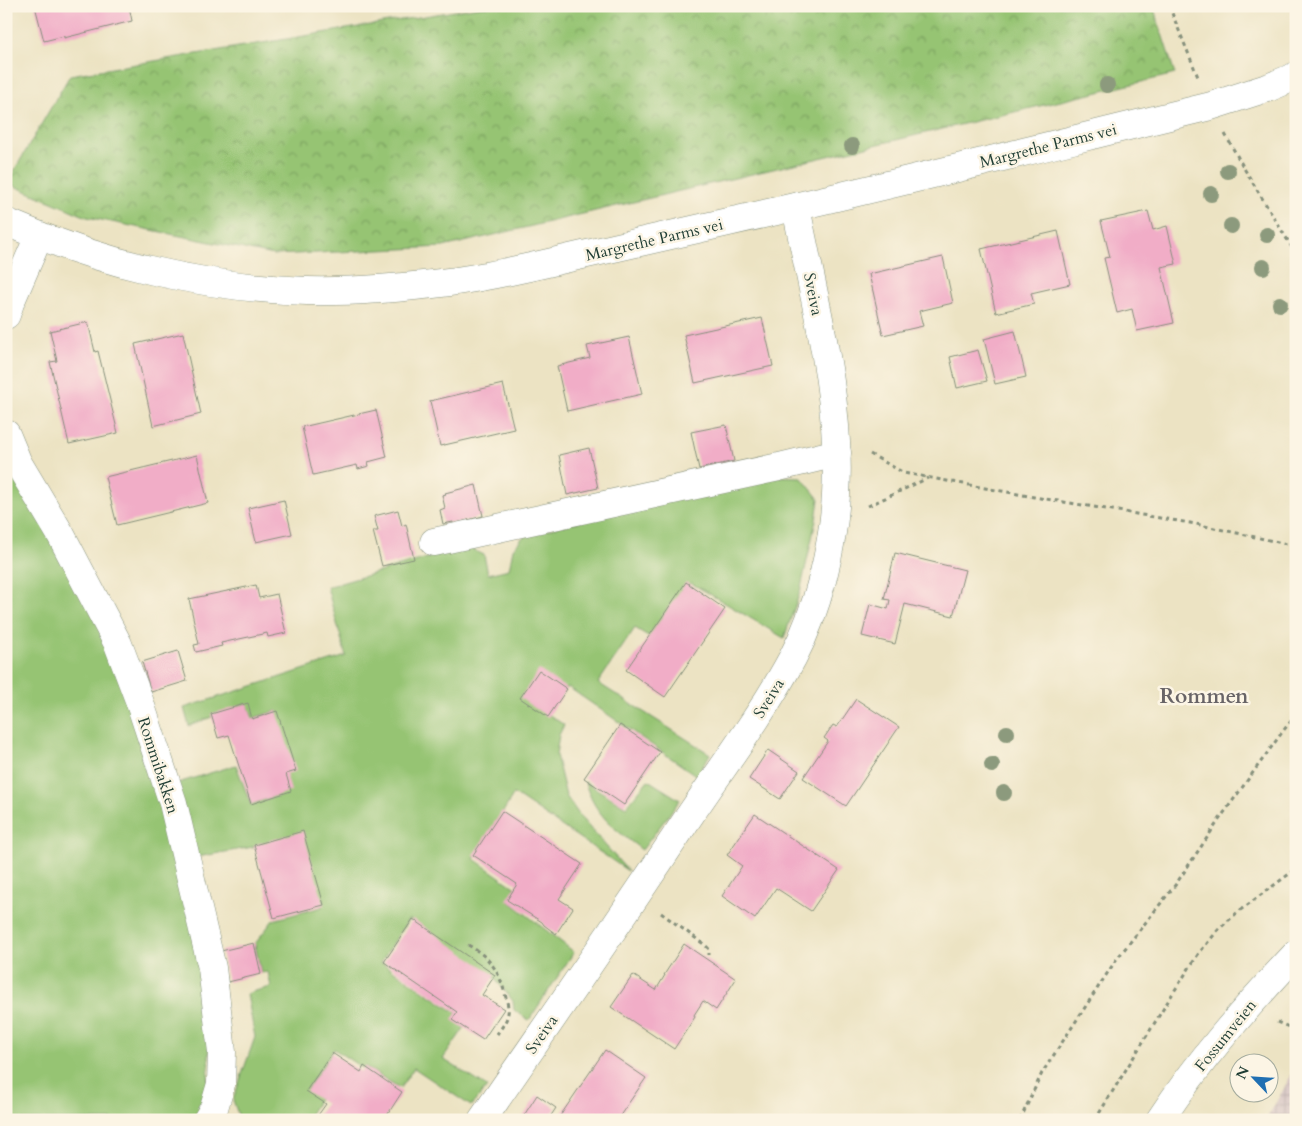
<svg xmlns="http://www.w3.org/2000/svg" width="1302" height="1126" viewBox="0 0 1302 1126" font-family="Cardo,serif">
	<defs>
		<pattern id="industrial-grid" width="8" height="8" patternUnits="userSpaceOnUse" patternTransform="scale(1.25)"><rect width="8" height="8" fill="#d2bfc0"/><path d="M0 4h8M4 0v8" fill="none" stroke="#aa9c9d"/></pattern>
		<pattern id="park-crowns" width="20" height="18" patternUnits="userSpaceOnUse" patternTransform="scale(1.25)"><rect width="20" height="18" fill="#96c473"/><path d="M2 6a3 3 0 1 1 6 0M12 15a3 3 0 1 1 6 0" fill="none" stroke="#7aa05f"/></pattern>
	</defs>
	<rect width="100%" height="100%" fill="#fcf5e5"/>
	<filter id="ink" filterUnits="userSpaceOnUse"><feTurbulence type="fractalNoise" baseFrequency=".02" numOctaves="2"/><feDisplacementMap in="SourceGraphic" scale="10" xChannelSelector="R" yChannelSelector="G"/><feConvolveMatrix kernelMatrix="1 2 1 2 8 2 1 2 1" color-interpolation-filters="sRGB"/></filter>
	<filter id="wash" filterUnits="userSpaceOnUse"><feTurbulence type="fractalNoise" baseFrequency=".0096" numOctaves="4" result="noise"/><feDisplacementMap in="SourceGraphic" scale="20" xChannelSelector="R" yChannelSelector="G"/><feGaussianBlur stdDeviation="1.12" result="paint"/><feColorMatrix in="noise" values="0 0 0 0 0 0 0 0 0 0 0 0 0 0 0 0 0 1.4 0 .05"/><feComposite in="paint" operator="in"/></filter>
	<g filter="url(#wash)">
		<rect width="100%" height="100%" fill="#ece3c3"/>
		<!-- industrial -->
		<path fill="url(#industrial-grid)" d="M1296 1067V1120H1266Z"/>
		<!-- grass -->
		<g fill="#96c473" stroke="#5a8054">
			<path d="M6 434 61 535 168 786 236 765 251 805 290 790 284 772 277 711 253 718 247 703 189 726 184 708 346 656 327 587 434 556 465 546 484 555 488 574 509 569 513 549 523 537 560 526 774 476 801 477 819 499 816 520 800 592 784 638 691 583 653 639 635 628 598 683 710 754 697 776 568 687 548 714 564 725 559 735 556 755 566 796 582 819 628 871 514 794 474 859 517 889 509 901 574 952 529 1020 514 1010 513 1001 491 974 409 919 381 962 462 1017 467 1024 443 1059 487 1087 471 1106 414 1068 400 1088 364 1066 365 1070 334 1049 307 1089 320 1098 306 1120H240L233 1100 255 1037 247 994 255 991 271 987 268 972 261 973 255 944 273 920 322 907 301 834 253 847 186 859 212 968 207 1120H6Z"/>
			<path d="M648 780 680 800 642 850C616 830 594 815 585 782L626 807Z"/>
		</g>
		<!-- park -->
		<path fill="url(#park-crowns)" stroke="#5a8054" d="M485 6H1153L1175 74 443 247 274 255 87 217 7 183 70 75Z"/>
		<g id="blocks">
			<!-- building -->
			<g fill="#f1adc7">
				<path d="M35 6H129L132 21 64 38V36L44 41Z"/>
				<path d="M1148 211 1153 230 1167 226 1176 264 1161 267 1174 323 1137 331 1132 309 1117 313 1104 258 1110 257 1101 221Z"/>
				<path d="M1058 231 1070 284 1031 293 1034 304 996 313 981 249Z"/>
				<path d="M943 257 953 303 919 311 923 326 883 335 869 274Z"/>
				<path d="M762 318 773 366 695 383 684 335Z"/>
				<path d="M88 322 95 352 98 351 118 433 69 444 50 362 57 361 50 331Z"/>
				<path d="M1015 331 1026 377 995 384 984 339Z"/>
				<path d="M183 333 201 414 153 426 135 344Z"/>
				<path d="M629 337 642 394 567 411 557 366 590 358 587 346Z"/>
				<path d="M978 350 987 381 957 388 950 357Z"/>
				<path d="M503 384 514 429 440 446 430 401Z"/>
				<path d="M376 410 387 457 368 462 369 466 358 469 357 465 313 475 302 427Z"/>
				<path d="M726 425 734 461 699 469 691 432Z"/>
				<path d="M589 448 598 488 567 495 559 455Z"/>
				<path d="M197 455 208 503 117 525 105 477Z"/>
				<path d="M476 485 483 516 453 524V522L443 524 440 510 445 508 442 495 446 494 445 493Z"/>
				<path d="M284 500 292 534 256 542 248 508Z"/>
				<path d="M398 510 402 526 406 524 414 559 382 566 373 531H378L374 516Z"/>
				<path d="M895 553 965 570 953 616 905 604 895 644 862 636 870 604 888 609 890 600 884 599Z"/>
				<path d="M686 582 725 609 665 697 626 670Z"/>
				<path d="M256 585 259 598 277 594 286 633 268 637 267 633 221 643 222 646 196 652 194 645 199 644 189 599Z"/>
				<path d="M178 651 187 681 151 692 142 662Z"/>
				<path d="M539 670 567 689 548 717 520 698Z"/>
				<path d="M856 699 899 727 846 806 803 778 828 741 824 738 833 725 837 727Z"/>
				<path d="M248 703 252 719 277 711 296 771 286 774 291 791 251 804 229 735 218 738 211 714Z"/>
				<path d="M620 725 660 752 624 805 584 778Z"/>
				<path d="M768 750 799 771 780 799 749 779Z"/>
				<path d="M502 811 582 864 559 899 573 908 556 934 544 925 542 922 507 900 517 884 473 855Z"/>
				<path d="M755 814 839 870 811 911 776 888 755 919 722 896 742 866 727 855Z"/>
				<path d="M303 831 324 905 274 918 254 845Z"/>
				<path d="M413 919 495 975 482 995 504 1009 483 1040 452 1020 457 1012 384 962Z"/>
				<path d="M254 943 261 974 228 982 221 951Z"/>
				<path d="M684 944 736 979 716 1010 703 1001 694 1015 695 1017 674 1049 611 1007 633 975 656 990 665 975H664Z"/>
				<path d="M605 1050 646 1078 617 1120H559L558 1119Z"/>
				<path d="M332 1053 361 1072 364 1066 402 1092 384 1120H318L316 1118 326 1104 306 1091Z"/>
				<path d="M537 1095 556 1108 548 1120H521Z"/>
			</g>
		</g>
	</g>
	<g filter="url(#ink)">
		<use href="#blocks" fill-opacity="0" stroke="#86907c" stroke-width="1"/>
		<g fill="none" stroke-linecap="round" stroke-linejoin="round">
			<!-- street casing -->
			<g stroke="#86907c" stroke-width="29">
				<g id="street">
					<path d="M6 222C100 263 204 288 307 291 354 292 402 288 449 282 488 277 527 268 565 259 619 247 674 234 728 222 890 186 1050 145 1211 106L1270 87 1296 76"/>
					<path d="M6 315 10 303 39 236"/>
					<path d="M6 434 18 463 61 535 118 644 139 700 173 803 212 968 222 1052 221 1084 214 1108 207 1120"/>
					<path d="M434 542 779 467 837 453"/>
					<path d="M482 1120C550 1021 618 924 684 824 721 769 762 715 793 657 818 610 833 547 836 495 842 400 814 300 796 207"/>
				</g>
			</g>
			<!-- secondary casing -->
			<g stroke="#86907c" stroke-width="29">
				<path id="secondary" d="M1160 1120C1199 1060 1247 1006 1296 954"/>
			</g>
			<!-- path -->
			<g stroke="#86907c" stroke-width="3" stroke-dasharray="4 4" stroke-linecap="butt">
				<path d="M1169 6 1198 77"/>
				<path d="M1225 134 1245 170 1296 254"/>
				<path d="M870 454 904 473 1034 497 1196 524 1296 546"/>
				<path d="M868 506 928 478"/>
				<path d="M661 913 705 945 709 949V955"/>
				<path d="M468 945C491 958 500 972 506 998 507 1002 509 1008 508 1013 507 1021 502 1027 497 1034"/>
				<path d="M1277 1022 1296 1030"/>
				<path d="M1020 1120 1042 1073 1116 960 1176 884 1221 817 1283 731 1296 715"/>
				<path d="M1095 1120 1173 993 1199 953 1219 929 1239 911 1296 869"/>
			</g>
			<!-- street -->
			<use href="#street" stroke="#fff" stroke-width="28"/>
			<!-- secondary -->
			<use href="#secondary" stroke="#fff" stroke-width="28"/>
		</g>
		<!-- trees -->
		<g fill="#8c9a7d">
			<circle cx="1107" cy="85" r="8"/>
			<circle cx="852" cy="146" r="8"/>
			<circle cx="1228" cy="171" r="8"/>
			<circle cx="1211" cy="194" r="8"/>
			<circle cx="1231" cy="226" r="8"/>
			<circle cx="1267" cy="235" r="8"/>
			<circle cx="1263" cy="267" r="8"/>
			<circle cx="1280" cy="304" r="8"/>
			<circle cx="1007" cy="733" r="8"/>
			<circle cx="992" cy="765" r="8"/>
			<circle cx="1004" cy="793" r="8"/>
		</g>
	</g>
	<g text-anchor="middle" stroke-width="5" stroke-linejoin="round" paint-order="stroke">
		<!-- street labels -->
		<g font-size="16" fill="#1f3d34" stroke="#fcf5e5">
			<text transform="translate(1048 145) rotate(-14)" y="6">Margrethe Parms vei</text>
			<text transform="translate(654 239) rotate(-13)" y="6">Margrethe Parms vei</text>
			<text transform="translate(814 294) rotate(79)" y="6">Sveiva</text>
			<text transform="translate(768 698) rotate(-58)" y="6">Sveiva</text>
			<text transform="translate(159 765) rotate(72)" y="6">Rommibakken</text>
			<text transform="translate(541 1034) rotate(-55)" y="6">Sveiva</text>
			<text transform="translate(1225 1035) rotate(-51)" y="6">Fossumveien</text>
		</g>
		<!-- district labels -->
		<g font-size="21" font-weight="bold" fill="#686467" stroke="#fcf5e5">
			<text x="1204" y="703">Rommen</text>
		</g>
	</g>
	<!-- margin -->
	<rect width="1302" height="1126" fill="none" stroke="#fcf5e5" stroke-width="25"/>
	<!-- north arrow -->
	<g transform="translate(1254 1078) rotate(295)"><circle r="24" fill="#fcf5e5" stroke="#a4ab9e"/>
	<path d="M0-4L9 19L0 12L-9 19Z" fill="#1f6fb2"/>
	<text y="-8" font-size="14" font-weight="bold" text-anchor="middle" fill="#1f3d34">N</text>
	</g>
</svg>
